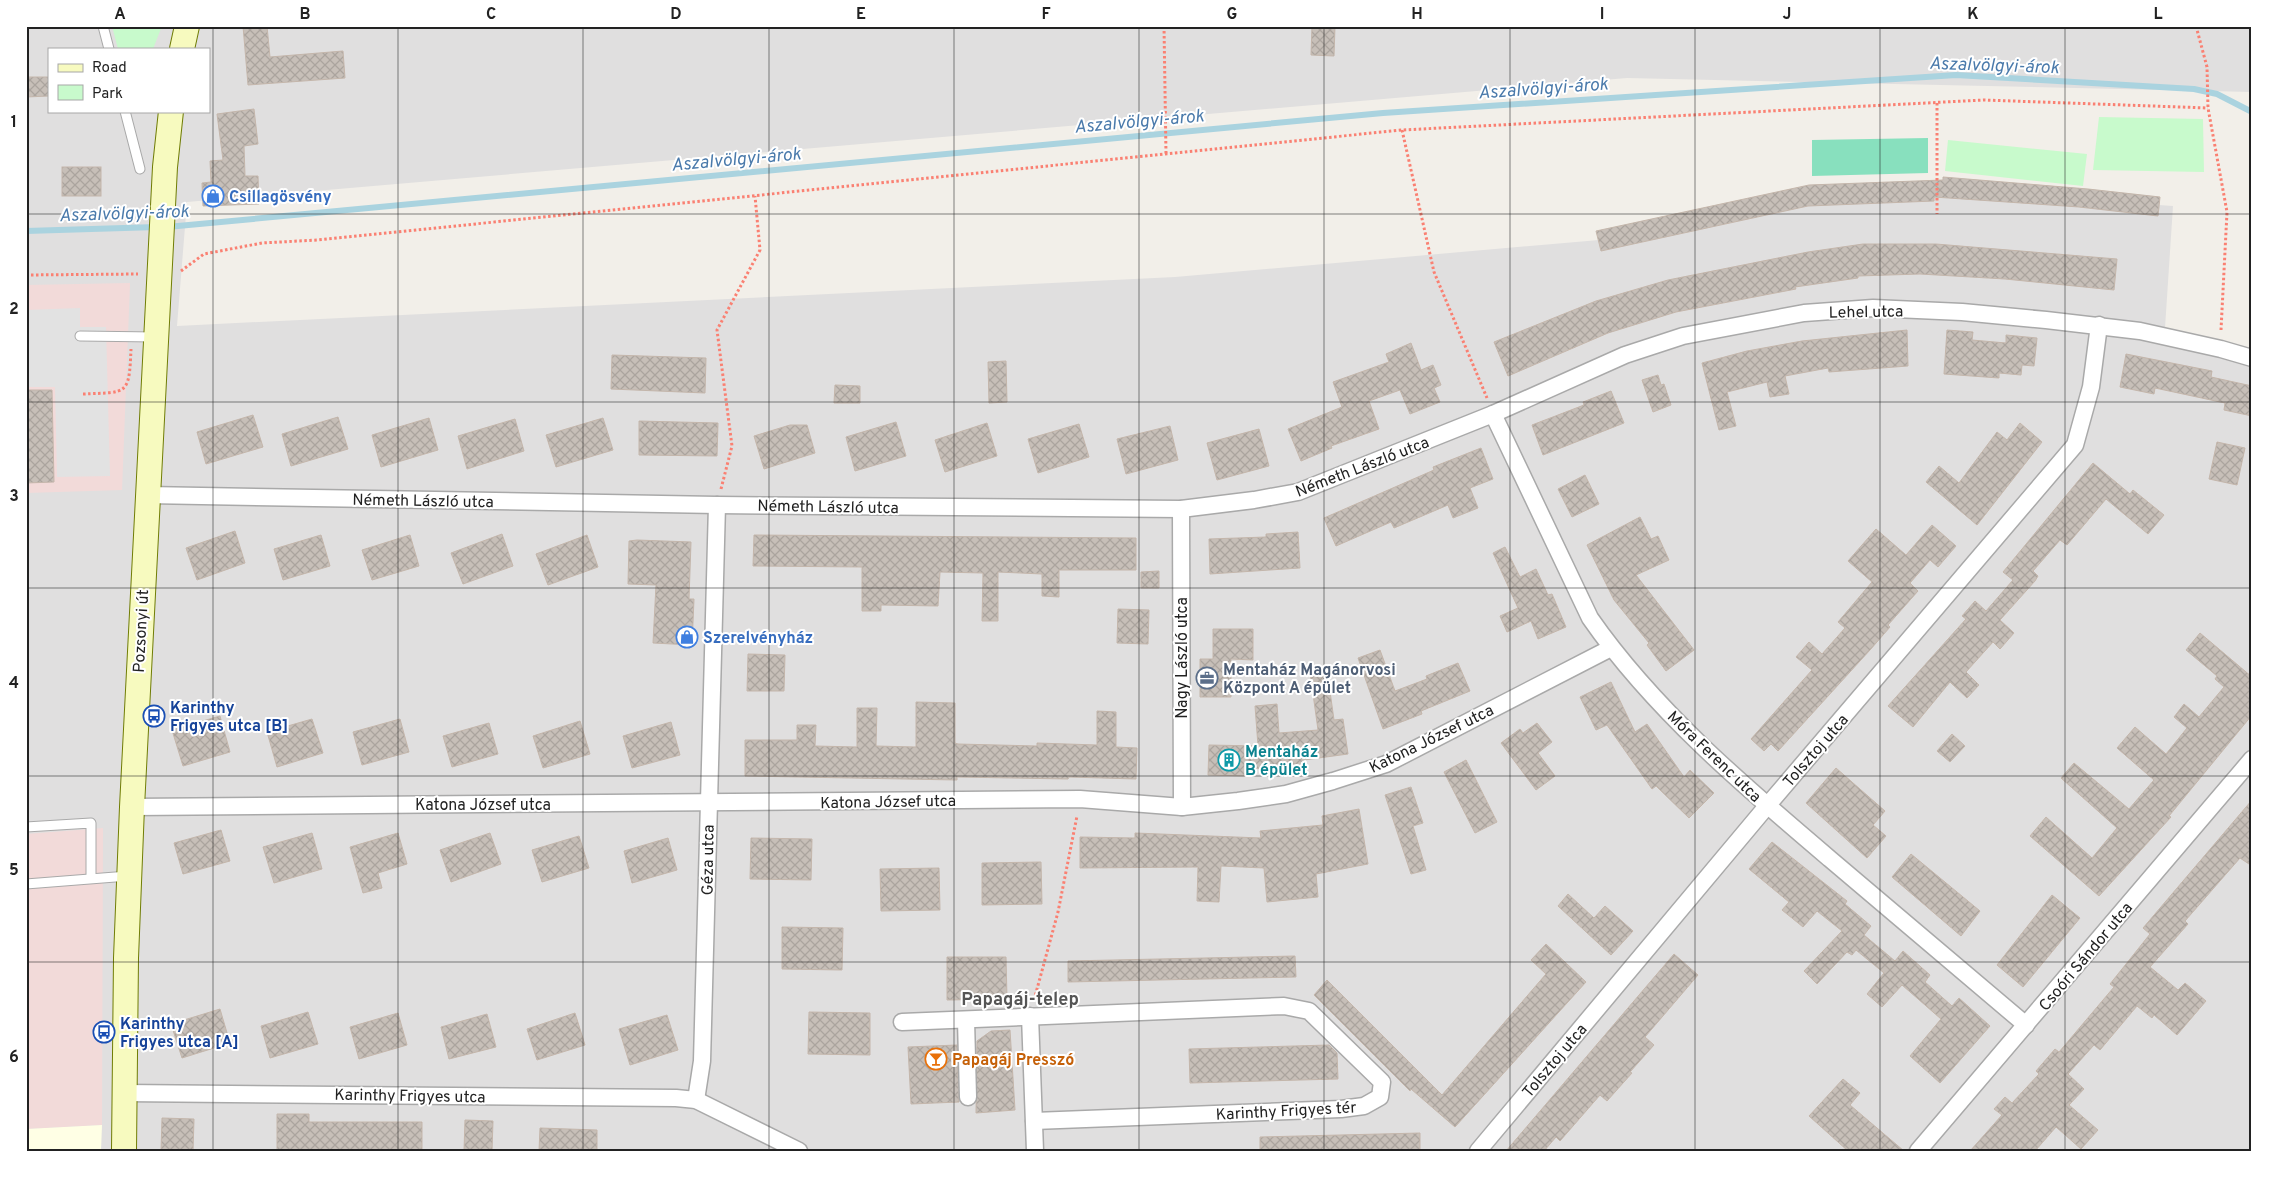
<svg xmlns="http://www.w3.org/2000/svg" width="2278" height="1177" viewBox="0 0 2278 1177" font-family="Overpass,sans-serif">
	<defs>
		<pattern id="building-cross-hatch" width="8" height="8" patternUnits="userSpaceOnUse" patternTransform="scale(1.25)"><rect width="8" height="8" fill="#c7bfb8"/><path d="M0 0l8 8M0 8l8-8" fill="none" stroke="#aba49e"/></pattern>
	</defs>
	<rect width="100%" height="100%" fill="#f2efe9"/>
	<!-- residential -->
	<path fill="#e0dfdf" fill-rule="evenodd" d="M26 26H2252V92L1627 78 187 202 177 326 1175 277 1599 240 1829 186 1988 193 2173 206 2165 328 2252 348V1151H26ZM49 49H209V111H49Z"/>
	<!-- commercial -->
	<g fill="#f2dad9">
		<path d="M130 283 122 490 26 493V285Z"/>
		<path d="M103 828 102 1125 26 1129V834Z"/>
	</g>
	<!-- education -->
	<path fill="#ffffe5" d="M102 1125 101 1151H26V1129Z"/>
	<!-- park -->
	<g fill="#c8facc">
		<path d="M112 26H162L153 49H118Z"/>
		<path d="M2099 117 2203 119 2204 172 2093 170Z"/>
		<path d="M1948 140 2087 154 2083 186 1945 171Z"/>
	</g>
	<!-- pitch -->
	<path fill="#88e0be" d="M1928 138V173L1812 176V140Z"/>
	<!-- parking -->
	<path fill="#e2e2e2" d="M80 308V327H106L110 476 57 477 55 387H26V310Z"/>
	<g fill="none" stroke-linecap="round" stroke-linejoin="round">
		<!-- stream -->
		<g stroke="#aad3df" stroke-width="6">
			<path d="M167 227 1383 113 1956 75 2194 89 2217 94 2252 112"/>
			<path d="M26 231 157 227"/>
		</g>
	</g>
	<!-- building -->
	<g fill="url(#building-cross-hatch)" stroke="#c4b6ab">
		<path d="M243 26H267L270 57 343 51 345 78 248 85Z"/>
		<path d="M1312 26H1335L1334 56 1311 55Z"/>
		<path d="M26 77H49V96L26 97Z"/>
		<path d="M254 109 258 144 244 146 245 176H258L259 204 203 206 202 183 211 182 210 161 223 160 217 114Z"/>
		<rect x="62" y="167" width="39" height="29"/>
		<path d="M1943 177 2088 189 2160 197 2158 216 2079 207 1934 197V201L1808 206 1601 251 1596 231 1809 185 1943 180Z"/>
		<path d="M1863 244H1936L2117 259 2114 290 2005 279 1920 274 1858 276V278L1795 287 1796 289 1676 312 1608 333 1508 376 1494 342 1596 301 1668 280 1808 252Z"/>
		<path d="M1907 330 1908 366 1829 372 1828 368 1785 376 1789 394 1770 397 1767 382 1727 392 1736 426 1719 430 1702 363 1747 351 1802 341Z"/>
		<path d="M1947 330 1973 332 1972 340 2006 343V335L2037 338 2034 366 2022 365 2021 375 1999 373V378L1944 374Z"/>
		<path d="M1411 343 1421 370 1433 365 1441 385 1434 388 1440 402 1410 414 1400 390 1369 401 1379 429 1331 446 1332 448 1301 461 1288 429 1342 407 1333 382 1389 362 1386 354Z"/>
		<path d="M2126 354 2212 371 2211 377 2252 386V416L2224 410 2225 403 2155 388 2154 394 2120 387Z"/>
		<path d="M612 355 706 358 705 393 611 389Z"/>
		<path d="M1006 361 1007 402 989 403 988 362Z"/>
		<path d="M1658 375 1661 385 1664 384 1671 405 1653 412 1642 380Z"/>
		<path d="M835 385 860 386V403H834Z"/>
		<path d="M26 390H52L54 482 26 483Z"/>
		<path d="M1611 391 1624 423 1543 455 1532 425 1584 405 1583 402Z"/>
		<path d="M253 415 263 447 206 464 197 432Z"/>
		<path d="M338 417 348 449 291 466 282 434Z"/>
		<path d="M429 418 438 450 381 467 372 435Z"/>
		<path d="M603 418 613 450 556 467 546 435Z"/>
		<path d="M515 419 524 451 467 469 458 436Z"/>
		<path d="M639 421 718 423 717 456 639 455Z"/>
		<path d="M896 422 906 456 855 471 846 437Z"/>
		<path d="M987 423 997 456 945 472 935 440Z"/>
		<path d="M2020 423 2042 442 1977 525 1926 482 1939 466 1959 483 1997 432 2007 440Z"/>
		<path d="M1079 424 1089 457 1038 473 1028 439Z"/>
		<path d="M790 425H807L815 453 764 469 754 436Z"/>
		<path d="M1170 426 1178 460 1126 474 1117 439Z"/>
		<path d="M1259 429 1269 466 1217 480 1207 443Z"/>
		<path d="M2217 442 2245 448 2237 485 2209 479Z"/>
		<path d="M1481 448 1493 479 1470 488 1478 508 1453 518 1448 505 1394 528 1391 522 1336 546 1324 518 1434 470 1433 467Z"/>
		<path d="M2093 463 2130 494 2133 490 2164 515 2148 534 2106 499 2067 545 2060 540 2033 571 2038 576 2035 581 2000 620 2014 633 2000 649 1993 642 1966 672 1979 685 1967 698 1950 682 1913 727 1888 706 1966 619 1962 616 1975 601 1986 611 2013 580 2003 572Z"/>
		<path d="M1585 475 1599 504 1572 517 1558 489Z"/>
		<path d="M1640 517 1651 539 1658 536 1669 560 1636 575 1694 650 1666 671 1647 645 1649 643 1614 600 1587 545Z"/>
		<path d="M1932 525 1956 546 1938 567 1930 560 1910 583 1918 591 1888 625 1890 627 1870 650 1778 751 1771 744 1764 751 1751 739 1812 670 1796 657 1809 642 1822 654 1845 628 1838 622 1872 582 1848 561 1876 529 1906 555Z"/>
		<path d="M235 531 245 563 197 580 186 548Z"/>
		<path d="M1298 532 1300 568 1210 574 1209 539 1266 537V534Z"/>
		<path d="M502 534 513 566 463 584 451 553Z"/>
		<path d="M321 535 330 566 283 580 274 549Z"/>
		<path d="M410 535 419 566 372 580 362 550Z"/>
		<path d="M587 535 598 567 548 585 536 554Z"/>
		<path d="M754 535 1136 538V570H1059V597L1042 596V574L998 572V621H982L983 573 940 572 938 606 881 605V611H862V567L753 566Z"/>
		<path d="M637 540 691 542 689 599H694L692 645 653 643 656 585 628 584 629 541Z"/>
		<path d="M1505 547 1520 577 1536 569 1548 595 1552 594 1566 627 1538 639 1531 621 1507 632 1500 616 1518 608 1493 553Z"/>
		<path d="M1159 571V588H1141V572Z"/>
		<path d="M1118 609 1149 610 1148 644 1117 643Z"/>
		<path d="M1213 629H1253V660L1231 659V697H1200V659H1213Z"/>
		<path d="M2200 633 2252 677V715L2169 816 2171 817 2099 896 2030 836 2046 817 2092 858 2117 828 2061 778 2074 763 2129 809 2154 780 2117 748 2135 727 2166 754 2187 728 2174 717 2184 704 2199 717 2224 687 2215 679 2217 676 2186 650Z"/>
		<path d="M1380 650 1395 691 1427 679 1426 676 1458 663 1470 691 1421 711 1422 714 1383 729 1358 658Z"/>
		<path d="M748 654 785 655 784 691H747Z"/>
		<path d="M1327 670 1334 720 1343 719 1348 754 1304 760V765L1249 769V776L1208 775 1209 745 1258 746 1255 706 1277 704 1279 733 1318 730 1310 672Z"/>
		<path d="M1611 682 1635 732 1647 724 1684 777 1690 770 1714 793 1689 818 1656 786 1652 789 1607 725 1596 730 1580 697Z"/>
		<path d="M916 702 955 703V743L958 744 1037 746V743L1097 745V711L1116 712V747L1137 748 1136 779 1069 777 1068 779 957 777V780L745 776V740H797V725H816L815 746 857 747V708H877L876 746 916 747Z"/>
		<path d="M220 716 230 752 183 766 172 730Z"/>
		<path d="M312 719 323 753 277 767 267 732Z"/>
		<path d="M400 719 409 752 362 765 353 732Z"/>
		<path d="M580 721 590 754 543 768 533 736Z"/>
		<path d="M671 722 680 755 632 768 623 736Z"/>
		<path d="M489 723 498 754 452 767 443 736Z"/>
		<path d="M1537 723 1552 742 1538 753 1555 776 1536 790 1501 743 1520 729 1523 733Z"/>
		<path d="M1952 734 1965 746 1950 762 1937 751Z"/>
		<path d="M1466 760 1497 822 1475 833 1444 772Z"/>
		<path d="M1836 768 1885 811 1873 825 1886 836 1867 858 1806 803Z"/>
		<path d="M1411 787 1423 823 1413 826 1426 870 1411 874 1385 795Z"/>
		<path d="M2252 800V866L2240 858 2185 921 2188 924 2150 967 2178 990 2185 983 2206 1001 2177 1035 2154 1015 2152 1018 2137 1006 2100 1050 2094 1045 2068 1074 2084 1089 2069 1105 2098 1130 2081 1149 2056 1127 2035 1151H1970L2002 1115 1994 1109 2005 1097 2012 1103 2039 1074 2036 1071 2055 1049 2059 1052 2114 987 2110 984 2150 934 2143 928Z"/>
		<path d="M1359 809 1368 864 1316 874 1318 897 1267 902 1264 868 1221 866 1219 902 1197 901 1198 867 1080 868V837L1135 838V833L1261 838 1260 831 1323 825 1322 816Z"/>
		<path d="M221 830 230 861 183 874 174 843Z"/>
		<path d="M312 833 322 869 274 883 263 847Z"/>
		<path d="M398 833 407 864 378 873 382 888 363 893 350 847Z"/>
		<path d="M490 833 501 864 451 882 440 850Z"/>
		<path d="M579 836 589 868 542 882 532 850Z"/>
		<path d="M668 838 677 870 632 883 624 851Z"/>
		<path d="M751 838 812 839 811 880 750 879Z"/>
		<path d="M1772 842 1847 901 1845 904 1871 926 1864 935 1895 961 1903 951 1930 975 1925 982 1952 1006 1959 998 1990 1026 1940 1083 1910 1056 1941 1019 1902 985 1882 1007 1867 994 1884 973 1856 950 1852 955 1847 952 1817 984 1804 971 1842 931 1817 911 1803 927 1782 910 1789 902 1749 869Z"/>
		<path d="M1911 854 1980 911 1961 936 1892 877Z"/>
		<path d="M1041 862 1042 904 982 905V863Z"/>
		<path d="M939 868 940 910 881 911 880 869Z"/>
		<path d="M1568 894 1594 918 1605 906 1633 931 1611 955 1558 906Z"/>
		<path d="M2052 895 2080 918 2023 987 1997 965Z"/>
		<path d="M782 927 843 928 842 970 782 969Z"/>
		<path d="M1546 944 1586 982 1455 1127 1411 1089 1410 1091 1314 995 1327 980 1442 1095 1546 974 1531 960Z"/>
		<path d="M1674 954 1698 975 1645 1037 1654 1045 1630 1072 1632 1073 1607 1101 1600 1095 1560 1141 1556 1137 1544 1151H1506Z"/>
		<path d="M1295 956 1296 977 1068 982V961Z"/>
		<path d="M947 957H1006L1007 999 947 1000Z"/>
		<path d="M220 1009 230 1043 182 1058 171 1024Z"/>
		<path d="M308 1012 318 1044 270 1058 261 1026Z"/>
		<path d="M809 1012 870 1013V1055L808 1054Z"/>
		<path d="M398 1013 407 1045 359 1059 350 1027Z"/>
		<path d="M575 1013 585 1045 537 1060 527 1029Z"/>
		<path d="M487 1014 496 1047 449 1059 441 1027Z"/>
		<path d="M667 1015 678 1050 630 1065 619 1029Z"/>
		<path d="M1010 1030 1015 1110 976 1113 977 1041 991 1031Z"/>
		<path d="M957 1045 959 1102 911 1104 908 1047Z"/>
		<path d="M1329 1045 1337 1053 1338 1079 1190 1083 1189 1049Z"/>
		<path d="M1843 1079 1860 1093 1850 1105 1904 1151H1848L1809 1116Z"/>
		<path d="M277 1114H309V1122H422V1151H277Z"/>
		<path d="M162 1118 194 1119 193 1151H161Z"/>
		<path d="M465 1120 493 1121 492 1151H464Z"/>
		<path d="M540 1128 597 1130V1151H539Z"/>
		<path d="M1420 1133V1151H1260V1137Z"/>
	</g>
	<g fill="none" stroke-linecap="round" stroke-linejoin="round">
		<!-- lane casing -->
		<g stroke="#a9a9a9" stroke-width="11">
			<g id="lane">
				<path d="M103 26 109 49"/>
				<path d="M125 111 140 169"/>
				<path d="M80 336 155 337"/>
				<path d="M26 827 91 823V878"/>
				<path d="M26 884 128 876"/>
			</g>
		</g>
		<!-- street casing -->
		<g stroke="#a9a9a9" stroke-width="19">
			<g id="street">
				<path d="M1493 414 1590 618C1654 710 1745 787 1830 859 1895 914 1961 970 2026 1025"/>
				<path d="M147 495 717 505 1181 509 1254 500 1298 492 1493 414 1625 355 1683 336 1804 313 1873 308 1962 312 2046 320 2140 331 2221 349 2252 358"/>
				<path d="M1181 509 1182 807"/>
				<path d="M132 807 1080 799 1182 807 1238 801 1286 794 1333 781 1386 764 1611 648"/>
				<path d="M1030 1016 1035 1151"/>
				<path d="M966 1020 968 1097"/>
				<path d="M902 1022 1284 1006 1309 1011 1382 1082 1380 1097 1364 1106 1341 1109 1034 1121"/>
				<path d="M124 1093 676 1098 696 1100 799 1151"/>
				<path d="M696 1100 702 1061 717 505"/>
				<path d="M1478 1151 1767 806 2075 445 2091 387 2099 325"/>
				<path d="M1918 1151 2252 759"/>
			</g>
		</g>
		<!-- secondary casing -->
		<g stroke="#707d05" stroke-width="26">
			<g id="secondary">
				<path d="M182 49 187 26"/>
				<path d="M124 1151 126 958 132 807 165 167 171 111"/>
			</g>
		</g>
		<!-- path -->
		<g stroke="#fa8072" stroke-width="3" stroke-dasharray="2.5 2.5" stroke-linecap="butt">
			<path d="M1164 26 1166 154"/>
			<path d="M2196 26 2207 67 2208 108 2227 212 2221 330"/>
			<path d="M1937 103V214"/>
			<path d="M1402 130 1434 272 1487 398"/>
			<path d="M181 271 204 254 262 243 317 240 1402 130 1984 100 2208 108"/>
			<path d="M26 275 138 274"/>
			<path d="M83 394C128 392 129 396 131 349"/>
			<path d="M721 489 732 446 717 330 760 250 755 196"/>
			<path d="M1034 1000 1058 912 1077 816"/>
		</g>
		<!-- lane -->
		<use href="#lane" stroke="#fff" stroke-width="9"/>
		<!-- street -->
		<use href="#street" stroke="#fff" stroke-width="16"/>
		<!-- secondary -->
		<use href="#secondary" stroke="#f7fabf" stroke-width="24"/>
	</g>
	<!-- grid -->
	<path fill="none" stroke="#222" stroke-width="1" stroke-opacity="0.55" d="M213 26V1151M398 26V1151M583 26V1151M769 26V1151M954 26V1151M1139 26V1151M1324 26V1151M1510 26V1151M1695 26V1151M1880 26V1151M2065 26V1151M26 214H2252M26 402H2252M26 588H2252M26 776H2252M26 962H2252"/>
	<!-- icons -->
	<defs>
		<g id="shop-ring" transform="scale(1.125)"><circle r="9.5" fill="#fff" stroke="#3f7fe0" stroke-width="1.5"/><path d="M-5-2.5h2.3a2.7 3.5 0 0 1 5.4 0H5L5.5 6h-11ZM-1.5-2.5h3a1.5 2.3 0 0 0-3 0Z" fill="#3f7fe0"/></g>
		<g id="office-ring" transform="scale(1.125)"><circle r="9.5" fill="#fff" stroke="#5c6f8a" stroke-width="1.5"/><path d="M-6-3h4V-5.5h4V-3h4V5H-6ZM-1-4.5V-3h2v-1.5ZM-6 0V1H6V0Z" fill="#5c6f8a"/></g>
		<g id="bus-ring" transform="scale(1.125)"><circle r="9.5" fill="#fff" stroke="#1a4fb4" stroke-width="1.5"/><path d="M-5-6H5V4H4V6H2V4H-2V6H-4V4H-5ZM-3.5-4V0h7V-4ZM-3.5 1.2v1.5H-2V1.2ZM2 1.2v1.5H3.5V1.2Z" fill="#1a4fb4"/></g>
		<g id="building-ring" transform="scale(1.125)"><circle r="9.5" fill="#fff" stroke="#0f9aa8" stroke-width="1.5"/><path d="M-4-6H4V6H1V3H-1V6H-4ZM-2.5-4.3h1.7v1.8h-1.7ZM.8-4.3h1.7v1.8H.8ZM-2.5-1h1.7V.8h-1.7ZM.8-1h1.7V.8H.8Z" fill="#0f9aa8"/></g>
		<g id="bar-ring" transform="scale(1.125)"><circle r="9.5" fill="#fff" stroke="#e8710a" stroke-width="1.5"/><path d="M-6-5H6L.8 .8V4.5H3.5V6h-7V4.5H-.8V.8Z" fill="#e8710a"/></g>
	</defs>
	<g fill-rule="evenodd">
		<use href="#shop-ring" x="213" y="196"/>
		<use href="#shop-ring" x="687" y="637"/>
		<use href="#office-ring" x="1207" y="678"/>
		<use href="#bus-ring" x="154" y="716"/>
		<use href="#building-ring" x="1229" y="760"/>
		<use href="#bus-ring" x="104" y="1032"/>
		<use href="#bar-ring" x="936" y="1059"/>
	</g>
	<g text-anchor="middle" stroke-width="4" stroke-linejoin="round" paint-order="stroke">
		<!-- shop labels -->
		<g font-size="16" font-weight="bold" fill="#366cbe" stroke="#fff" text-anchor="start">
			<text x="229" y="202">Csillagösvény</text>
			<text x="703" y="643">Szerelvényház</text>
		</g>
		<!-- street labels -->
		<g font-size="16" fill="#222" stroke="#fff">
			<text transform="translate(1866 311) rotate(-1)" y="6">Lehel utca</text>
			<text transform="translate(1362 466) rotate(-21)" y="6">Németh László utca</text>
			<text transform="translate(423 500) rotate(1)" y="6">Németh László utca</text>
			<text transform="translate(828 506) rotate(1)" y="6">Németh László utca</text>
			<text transform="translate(140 631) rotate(-87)" y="6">Pozsonyi út</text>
			<text transform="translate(1181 658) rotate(-90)" y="6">Nagy László utca</text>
			<text transform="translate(1431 738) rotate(-26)" y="6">Katona József utca</text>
			<text transform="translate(1815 750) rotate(-49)" y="6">Tolsztoj utca</text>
			<text transform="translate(1715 756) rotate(44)" y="6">Móra Ferenc utca</text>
			<text transform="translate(888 801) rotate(-1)" y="6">Katona József utca</text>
			<text x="483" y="810">Katona József utca</text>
			<text transform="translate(707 860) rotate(-89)" y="6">Géza utca</text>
			<text transform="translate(2085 956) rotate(-50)" y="6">Csoóri Sándor utca</text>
			<text transform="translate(1554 1060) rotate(-50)" y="6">Tolsztoj utca</text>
			<text transform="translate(410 1095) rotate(1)" y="6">Karinthy Frigyes utca</text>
			<text transform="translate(1286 1110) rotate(-3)" y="6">Karinthy Frigyes tér</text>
		</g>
		<!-- service labels -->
		<g font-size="16" font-weight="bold" fill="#4e5e75" stroke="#fff" text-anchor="start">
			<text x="1223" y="675">Mentaház Magánorvosi<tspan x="1223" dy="18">Központ A épület</tspan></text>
		</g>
		<!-- transit labels -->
		<g font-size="16" font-weight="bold" fill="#164399" stroke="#fff" text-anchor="start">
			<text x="170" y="713">Karinthy<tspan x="170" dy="18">Frigyes utca [B]</tspan></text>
			<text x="120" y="1029">Karinthy<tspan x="120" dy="18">Frigyes utca [A]</tspan></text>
		</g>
		<!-- culture labels -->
		<g font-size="16" font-weight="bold" fill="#0d838f" stroke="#fff" text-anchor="start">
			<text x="1245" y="757">Mentaház<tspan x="1245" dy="18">B épület</tspan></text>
		</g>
		<!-- food labels -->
		<g font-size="16" font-weight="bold" fill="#c56008" stroke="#fff" text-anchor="start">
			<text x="952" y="1065">Papagáj Presszó</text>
		</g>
		<!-- water labels -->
		<g font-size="18" font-style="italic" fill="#4a7aab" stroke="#fff">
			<text transform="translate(1994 65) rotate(2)" y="6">Aszalvölgyi-árok</text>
			<text transform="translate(1543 88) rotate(-4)" y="6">Aszalvölgyi-árok</text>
			<text transform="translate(1139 121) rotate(-5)" y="6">Aszalvölgyi-árok</text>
			<text transform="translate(736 159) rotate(-5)" y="6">Aszalvölgyi-árok</text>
			<text transform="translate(124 213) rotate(-2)" y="6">Aszalvölgyi-árok</text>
		</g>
		<!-- neighbourhood labels -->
		<g font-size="18" font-weight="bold" fill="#555" stroke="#fff">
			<text x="1020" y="1005">Papagáj-telep</text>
		</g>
	</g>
	<!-- border -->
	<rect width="2278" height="1177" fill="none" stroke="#ffffff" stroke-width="55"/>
	<!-- legend -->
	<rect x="48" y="48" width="162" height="65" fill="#ffffff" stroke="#a7a7a7"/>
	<rect x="58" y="64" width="25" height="8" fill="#f7fabf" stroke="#a7a7a7"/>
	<text x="92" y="72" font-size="15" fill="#222222">Road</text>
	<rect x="58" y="85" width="25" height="15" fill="#c8facc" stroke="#a7a7a7"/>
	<text x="92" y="98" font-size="15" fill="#222222">Park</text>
	<rect x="28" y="28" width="2222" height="1122" fill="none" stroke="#222" stroke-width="2"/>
	<g font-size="16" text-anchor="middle" font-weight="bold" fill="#222">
		<text x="120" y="19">A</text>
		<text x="305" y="19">B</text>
		<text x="491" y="19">C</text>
		<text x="676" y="19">D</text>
		<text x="861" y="19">E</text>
		<text x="1046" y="19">F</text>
		<text x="1232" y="19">G</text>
		<text x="1417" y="19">H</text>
		<text x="1602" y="19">I</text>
		<text x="1787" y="19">J</text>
		<text x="1973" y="19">K</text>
		<text x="2158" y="19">L</text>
		<text x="14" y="127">1</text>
		<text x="14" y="314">2</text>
		<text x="14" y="501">3</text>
		<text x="14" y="688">4</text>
		<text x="14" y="875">5</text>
		<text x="14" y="1062">6</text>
	</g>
</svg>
